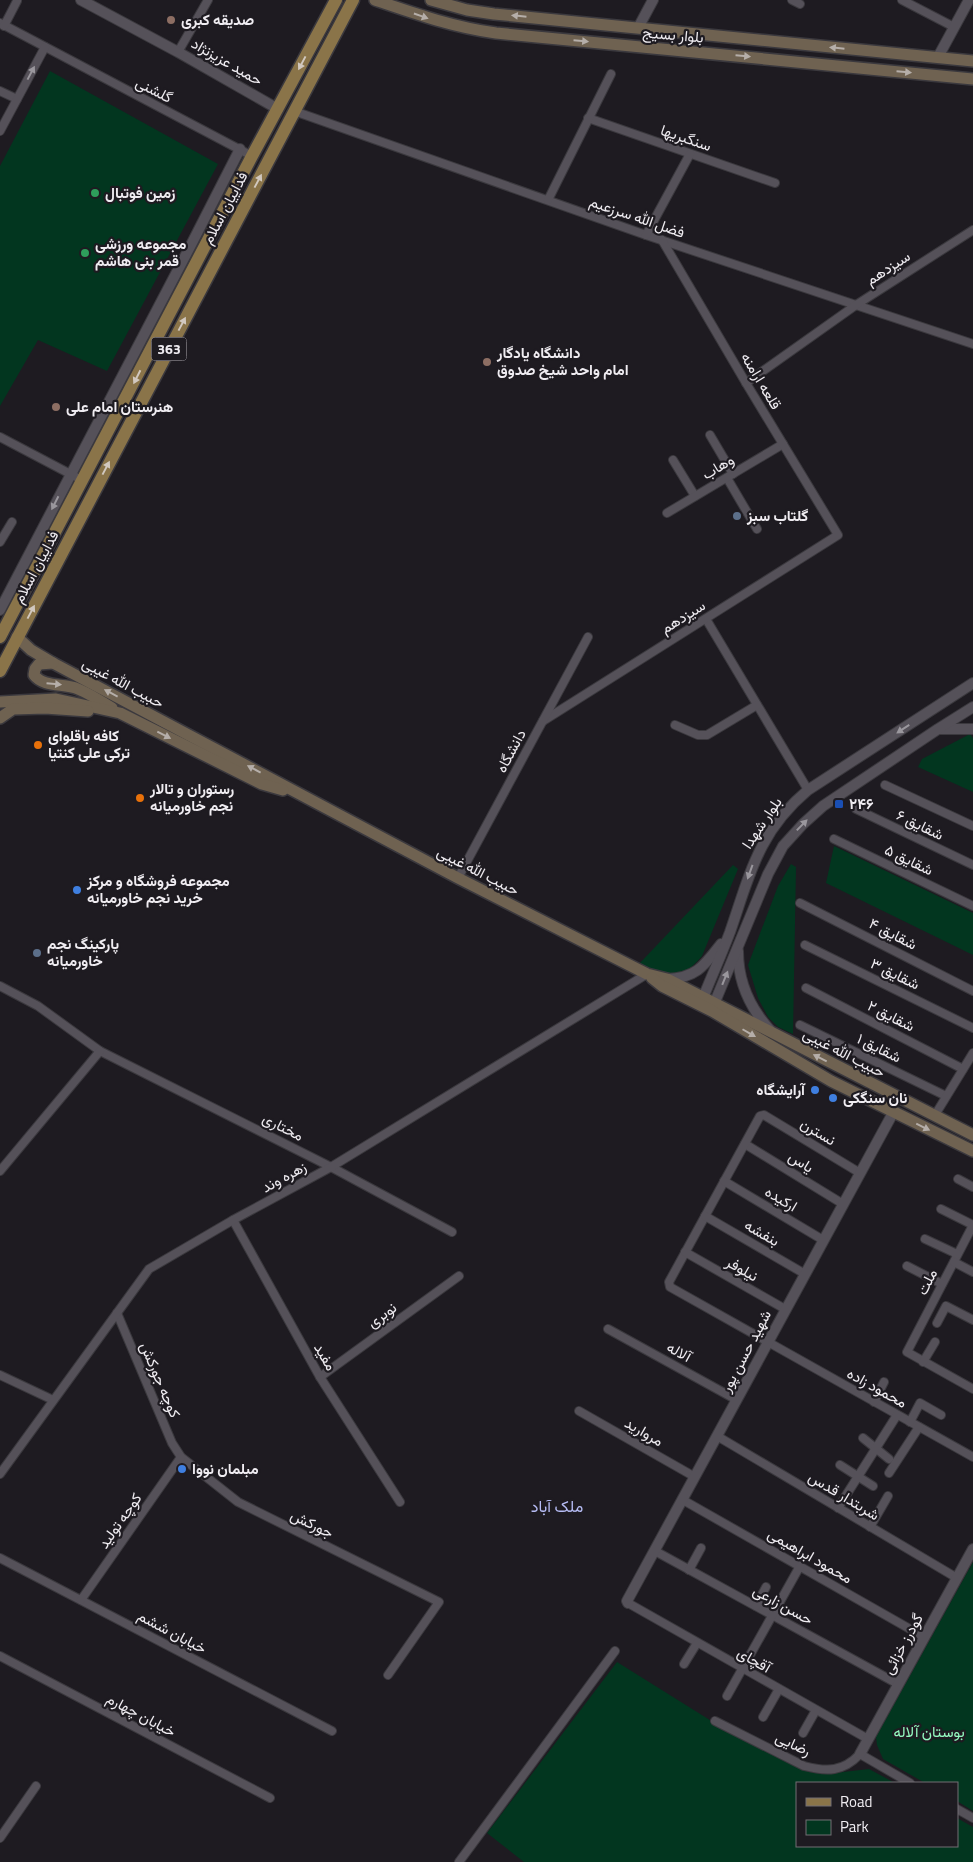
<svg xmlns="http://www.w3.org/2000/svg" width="973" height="1862" viewBox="0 0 973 1862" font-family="'Titillium Web',Vazirmatn,sans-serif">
	<rect width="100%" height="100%" fill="#1e1b21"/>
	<!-- green -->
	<g fill="#02361f">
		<path d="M50 71 218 164 107 371 38 340 0 406V166Z"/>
		<path d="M970 734 973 738V792L918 767 922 759Z"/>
		<path d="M834 846 973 913V955L826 883Z"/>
		<path d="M791 864 796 867 793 1034 778 1027 768 1017 758 998 748 965 778 886Z"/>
		<path d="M733 865 738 869 702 956C678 984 669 977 638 965Z"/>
		<path d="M973 1562V1811L957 1801V1783H925L883 1759 877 1745 876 1737Z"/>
		<path d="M617 1662 713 1722 810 1772 826 1774 869 1769 895 1783H797V1846H957V1818L973 1827V1862H524L487 1833Z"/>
	</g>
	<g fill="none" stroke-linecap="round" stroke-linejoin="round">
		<!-- minor casing -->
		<g stroke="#3b393e" stroke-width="10">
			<g id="minor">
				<path d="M792 0 800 4"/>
				<path d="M902 0 954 27"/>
				<path d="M0 23 252 156"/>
				<path d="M4 26 17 1"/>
				<path d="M178 52 208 0"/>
				<path d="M0 91 17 99"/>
				<path d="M294 111 646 235 973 344"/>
				<path d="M588 118 775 183"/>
				<path d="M0 131 45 47"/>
				<path d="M548 200 611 74"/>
				<path d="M646 235 690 154"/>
				<path d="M746 383 856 305 973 230"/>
				<path d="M710 435 733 474"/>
				<path d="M0 437 76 477"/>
				<path d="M673 460 695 496"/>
				<path d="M727 478 757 529"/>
				<path d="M667 513 783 444"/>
				<path d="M0 542 12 522"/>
				<path d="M706 619 808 790"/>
				<path d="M543 721 838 535 746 383 662 240"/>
				<path d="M675 725 698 735H707L757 705"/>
				<path d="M885 785 973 826"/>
				<path d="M856 809 973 865"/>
				<path d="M834 839 973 906"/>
				<path d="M458 878 588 637"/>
				<path d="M800 903 973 991"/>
				<path d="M805 945 973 1028"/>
				<path d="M0 986 38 1006 100 1051 331 1167 452 1232"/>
				<path d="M806 988 963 1069"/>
				<path d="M800 1025 946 1096"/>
				<path d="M935 1115 973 1053"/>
				<path d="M745 1144 843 1204"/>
				<path d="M0 1171 100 1051"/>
				<path d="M860 1173 764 1115 760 1116 669 1282 670 1287 973 1457"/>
				<path d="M958 1179 973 1187"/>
				<path d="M724 1181 823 1240"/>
				<path d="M941 1209 973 1225"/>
				<path d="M705 1216 805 1274"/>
				<path d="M233 1220 320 1377 400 1502"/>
				<path d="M973 1225 907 1352 973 1389"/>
				<path d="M925 1239 957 1254"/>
				<path d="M685 1252 785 1309"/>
				<path d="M954 1262 973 1272"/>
				<path d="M907 1266 942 1284"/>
				<path d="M117 1313 172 1443 181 1457 238 1502 439 1602 388 1675"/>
				<path d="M937 1323 946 1306 973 1320"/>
				<path d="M608 1329 737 1400"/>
				<path d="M923 1362 935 1342"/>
				<path d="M0 1375 53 1400"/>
				<path d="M320 1377 459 1276"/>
				<path d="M874 1402 884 1382"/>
				<path d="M579 1411 695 1477"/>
				<path d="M910 1422 920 1403 941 1415"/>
				<path d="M717 1436 957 1578"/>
				<path d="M863 1438 889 1459"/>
				<path d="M840 1465 873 1486"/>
				<path d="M889 1473 919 1427"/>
				<path d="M0 1474 149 1269 233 1220 331 1167 647 974"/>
				<path d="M683 1500 924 1637"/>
				<path d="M838 1508 897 1415"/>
				<path d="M870 1527 888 1496"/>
				<path d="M655 1551 898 1684"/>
				<path d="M0 1558 332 1731"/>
				<path d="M689 1570 701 1548"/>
				<path d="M81 1600 181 1457"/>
				<path d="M628 1603 868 1739"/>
				<path d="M756 1606 766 1587"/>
				<path d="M0 1656 270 1798"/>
				<path d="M684 1664 697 1643"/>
				<path d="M727 1696 800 1566"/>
				<path d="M763 1717 779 1689"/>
				<path d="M715 1721 804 1766C827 1772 843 1772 860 1754L910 1783"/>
				<path d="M803 1733 816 1710"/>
				<path d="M957 1809 973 1818"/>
				<path d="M0 1838 36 1786"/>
				<path d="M459 1862 615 1651"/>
			</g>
		</g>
		<!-- tertiary casing -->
		<g stroke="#3b393e" stroke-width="12">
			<g id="tertiary">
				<path d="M81 0 178 52 278 109"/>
				<path d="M638 28 653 0"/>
				<path d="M938 57 969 0"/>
				<path d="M0 610 192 243 240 149"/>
				<path d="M939 729H973"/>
				<path d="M738 951C738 982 749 1007 770 1030"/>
				<path d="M667 979C696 978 704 966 721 944"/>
				<path d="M701 1003C710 980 721 956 730 932 750 874 758 832 808 790L973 683"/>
				<path d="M712 1009 768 874 783 846 803 824 823 806 938 729 973 707"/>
				<path d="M628 1603 627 1601 893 1113"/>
				<path d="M860 1754 973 1549"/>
			</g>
		</g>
		<!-- secondary casing -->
		<g stroke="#3b393e" stroke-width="14">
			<g id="secondary">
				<path d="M375 0C416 14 453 27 496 33L973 79"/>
				<path d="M431 0 467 10 494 14 973 61"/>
				<path d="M17 637 31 650 53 663 458 878 647 974 667 979 973 1135"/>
				<path d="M53 663 39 664 35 669 34 675C44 688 64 683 78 689 90 694 101 701 112 708"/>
				<path d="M0 702 56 699 120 713 262 784 283 790"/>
				<path d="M0 718 13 709 45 708 88 711"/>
				<path d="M652 978 662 986 712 1011 831 1081 973 1151"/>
			</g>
		</g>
		<!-- primary casing -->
		<g stroke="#3b393e" stroke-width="15">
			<g id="primary">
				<path d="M0 637 252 156 336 0"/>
				<path d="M0 671 353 0"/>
			</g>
		</g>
		<!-- minor -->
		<use href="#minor" stroke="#555159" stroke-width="8"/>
		<!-- tertiary -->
		<use href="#tertiary" stroke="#555159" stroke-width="10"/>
		<!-- secondary -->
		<use href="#secondary" stroke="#6f6251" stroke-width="11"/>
		<!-- primary -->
		<use href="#primary" stroke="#8a7449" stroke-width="12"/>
	</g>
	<!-- one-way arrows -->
	<defs><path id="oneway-solid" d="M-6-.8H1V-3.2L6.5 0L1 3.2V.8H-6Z" transform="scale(1.25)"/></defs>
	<g fill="#b5aea9">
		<use href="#oneway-solid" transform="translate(421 16) rotate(19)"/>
		<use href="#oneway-solid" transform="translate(519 16) rotate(-174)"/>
		<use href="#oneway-solid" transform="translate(581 41) rotate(5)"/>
		<use href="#oneway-solid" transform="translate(837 48) rotate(-174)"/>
		<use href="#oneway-solid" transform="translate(743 56) rotate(5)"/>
		<use href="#oneway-solid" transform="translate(904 72) rotate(5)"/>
		<use href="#oneway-solid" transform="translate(54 684) rotate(5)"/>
		<use href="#oneway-solid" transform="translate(111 693) rotate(-152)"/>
		<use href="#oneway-solid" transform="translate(164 735) rotate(27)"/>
		<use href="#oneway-solid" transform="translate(254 769) rotate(-152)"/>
		<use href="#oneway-solid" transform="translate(749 1033) rotate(30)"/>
		<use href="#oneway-solid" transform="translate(820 1058) rotate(-153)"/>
		<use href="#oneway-solid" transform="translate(923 1127) rotate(26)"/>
	</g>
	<g fill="#d1c8bf">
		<use href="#oneway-solid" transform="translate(302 63) rotate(118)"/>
		<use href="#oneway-solid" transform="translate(258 181) rotate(-62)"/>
		<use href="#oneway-solid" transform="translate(182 324) rotate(-62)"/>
		<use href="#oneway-solid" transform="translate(137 377) rotate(117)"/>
		<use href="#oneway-solid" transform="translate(106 468) rotate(-62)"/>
		<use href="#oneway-solid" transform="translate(31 612) rotate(-62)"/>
	</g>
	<g fill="#9a979d">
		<use href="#oneway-solid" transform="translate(31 73) rotate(-62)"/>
		<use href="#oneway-solid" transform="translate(55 503) rotate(117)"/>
		<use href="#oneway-solid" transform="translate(903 729) rotate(147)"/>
		<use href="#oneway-solid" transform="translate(802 825) rotate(-46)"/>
		<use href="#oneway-solid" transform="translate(750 872) rotate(110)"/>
		<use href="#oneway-solid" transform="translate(725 978) rotate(-68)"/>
	</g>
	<!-- markers -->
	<g fill="#8d6e63" stroke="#1e1b21" stroke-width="2">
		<circle cx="171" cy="20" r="5"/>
		<circle cx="487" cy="362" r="5"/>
		<circle cx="56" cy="407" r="5"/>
	</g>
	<g fill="#2e9e5b" stroke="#1e1b21" stroke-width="2">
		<circle cx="95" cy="193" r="5"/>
		<circle cx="85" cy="253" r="5"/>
	</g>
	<g fill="#5c6f8a" stroke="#1e1b21" stroke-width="2">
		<circle cx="737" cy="516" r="5"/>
		<circle cx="37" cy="953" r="5"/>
	</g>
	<g fill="#e8710a" stroke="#1e1b21" stroke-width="2">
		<circle cx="38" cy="745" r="5"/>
		<circle cx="140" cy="798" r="5"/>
	</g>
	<rect fill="#1a4fb4" stroke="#1e1b21" stroke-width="2" x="834" y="799" width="10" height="10" rx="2.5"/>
	<g fill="#3f7fe0" stroke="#1e1b21" stroke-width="2">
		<circle cx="77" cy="890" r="5"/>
		<circle cx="815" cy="1090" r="5"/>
		<circle cx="833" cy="1098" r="5"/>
		<circle cx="182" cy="1469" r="5"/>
	</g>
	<g text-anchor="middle" stroke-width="4.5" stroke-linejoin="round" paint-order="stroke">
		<!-- shield labels -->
		<rect fill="#1e1b21" stroke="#b0adb3" stroke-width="1" x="151.5" y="337.5" width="35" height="23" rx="4"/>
		<g font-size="14" font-weight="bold" fill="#efecf1">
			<text x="169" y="354">363</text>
		</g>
		<!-- poi labels -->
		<g font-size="15" font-weight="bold" fill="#efecf1" stroke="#1e1b21" text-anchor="start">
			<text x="181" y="25">صدیقه کبری</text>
			<text x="105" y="198">زمین فوتبال</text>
			<text x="95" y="249">مجموعه ورزشی<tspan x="95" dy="17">قمر بنی هاشم</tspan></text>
			<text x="497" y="358">دانشگاه یادگار<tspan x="497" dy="17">امام واحد شیخ صدوق</tspan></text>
			<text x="66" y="412">هنرستان امام علی</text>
			<text x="747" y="521">گلتاب سبز</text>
			<text x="48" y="741">کافه باقلوای<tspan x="48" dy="17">ترکی علی کنتیا</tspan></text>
			<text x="150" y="794">رستوران و تالار<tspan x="150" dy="17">نجم خاورمیانه</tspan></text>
			<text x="849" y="809">۲۴۶</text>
			<text x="87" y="886">مجموعه فروشگاه و مرکز<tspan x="87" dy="17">خرید نجم خاورمیانه</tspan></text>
			<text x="47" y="949">پارکینگ نجم<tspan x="47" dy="17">خاورمیانه</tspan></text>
			<text x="805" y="1095" text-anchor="end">آرایشگاه</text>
			<text x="843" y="1103">نان سنگکی</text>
			<text x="192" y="1474">مبلمان نووا</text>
		</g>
		<!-- street labels -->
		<g font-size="15" fill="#efecf1" stroke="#1e1b21">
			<text transform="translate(673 35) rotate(5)" y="5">بلوار بسیج</text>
			<text transform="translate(227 62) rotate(30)" y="5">حمید عزیزنژاد</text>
			<text transform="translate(154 90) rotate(27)" y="5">گلشنی</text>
			<text transform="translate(686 138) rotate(19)" y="5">سنگبریها</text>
			<text transform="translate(225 208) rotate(-62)" y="5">فداییان اسلام</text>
			<text transform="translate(637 217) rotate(19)" y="5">فضل الله سرزعیم</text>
			<text transform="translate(888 268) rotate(-33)" y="5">سیزدهم</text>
			<text transform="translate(761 381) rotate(59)" y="5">قلعه ارامنه</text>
			<text transform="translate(718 467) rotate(-31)" y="5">وهاب</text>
			<text transform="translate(36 567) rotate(-62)" y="5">فداییان اسلام</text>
			<text transform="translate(683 617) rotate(-32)" y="5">سیزدهم</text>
			<text transform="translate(123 683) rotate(28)" y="5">حبیب الله غیبی</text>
			<text transform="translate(511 751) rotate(-62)" y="5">دانشگاه</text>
			<text transform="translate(762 823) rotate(-56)" y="5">بلوار شهدا</text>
			<text transform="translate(920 825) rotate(26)" y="5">شقایق ۶</text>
			<text transform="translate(909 860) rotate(26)" y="5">شقایق ۵</text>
			<text transform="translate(478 871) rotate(27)" y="5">حبیب الله غیبی</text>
			<text transform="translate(893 934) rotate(27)" y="5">شقایق ۴</text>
			<text transform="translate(895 974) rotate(26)" y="5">شقایق ۳</text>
			<text transform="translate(891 1016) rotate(27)" y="5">شقایق ۲</text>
			<text transform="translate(879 1048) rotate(26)" y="5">شقایق ۱</text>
			<text transform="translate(844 1053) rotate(27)" y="5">حبیب الله غیبی</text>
			<text transform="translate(283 1127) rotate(27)" y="5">مختاری</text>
			<text transform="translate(818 1132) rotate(31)" y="5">نسترن</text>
			<text transform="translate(801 1162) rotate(32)" y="5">یاس</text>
			<text transform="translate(284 1177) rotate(-29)" y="5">زهره وند</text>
			<text transform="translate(781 1199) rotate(31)" y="5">ارکیده</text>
			<text transform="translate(762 1233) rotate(30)" y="5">بنفشه</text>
			<text transform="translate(742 1269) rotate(30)" y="5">نیلوفر</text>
			<text transform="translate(927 1282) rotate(-63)" y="5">ملت</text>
			<text transform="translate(382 1315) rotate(-36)" y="5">نوبری</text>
			<text transform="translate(746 1351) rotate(-62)" y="5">شهید حسن پور</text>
			<text transform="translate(679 1352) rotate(29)" y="5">آلاله</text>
			<text transform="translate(325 1357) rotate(60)" y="5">مفید</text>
			<text transform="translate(160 1380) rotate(67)" y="5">کوچه جورکش</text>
			<text transform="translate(877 1388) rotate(29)" y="5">محمود زاده</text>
			<text transform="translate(644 1432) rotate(30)" y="5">مروارید</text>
			<text transform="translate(844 1496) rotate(31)" y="5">شربتدار قدس</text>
			<text transform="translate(120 1521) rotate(-55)" y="5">کوچه تولید</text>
			<text transform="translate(312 1524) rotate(26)" y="5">جورکش</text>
			<text transform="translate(810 1556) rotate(30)" y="5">محمود ابراهیمی</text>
			<text transform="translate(783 1605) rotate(29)" y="5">حسن زارعی</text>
			<text transform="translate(172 1632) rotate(28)" y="5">خیابان ششم</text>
			<text transform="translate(903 1644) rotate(-61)" y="5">گودرز خزائی</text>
			<text transform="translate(754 1660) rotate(30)" y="5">آقچای</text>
			<text transform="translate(141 1715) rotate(28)" y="5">خیابان چهارم</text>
			<text transform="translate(793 1744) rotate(25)" y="5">رضایی</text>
		</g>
		<!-- park labels -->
		<g font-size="15" fill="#94fac0" stroke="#1e1b21">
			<text x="929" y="1737">بوستان آلاله</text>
		</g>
		<!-- neighbourhood labels -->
		<g font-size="16" fill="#b6bcf4" stroke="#1e1b21">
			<text x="557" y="1512">ملک آباد</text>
		</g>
	</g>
	<!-- legend -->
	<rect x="796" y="1782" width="162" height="65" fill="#1e1b21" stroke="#726f74"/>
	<rect x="806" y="1798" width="25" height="8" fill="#8a7449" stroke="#726f74"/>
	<text x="840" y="1807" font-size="15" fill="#efecf1">Road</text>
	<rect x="806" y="1820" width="25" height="15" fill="#02361f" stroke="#726f74"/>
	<text x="840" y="1832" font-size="15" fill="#efecf1">Park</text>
</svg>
